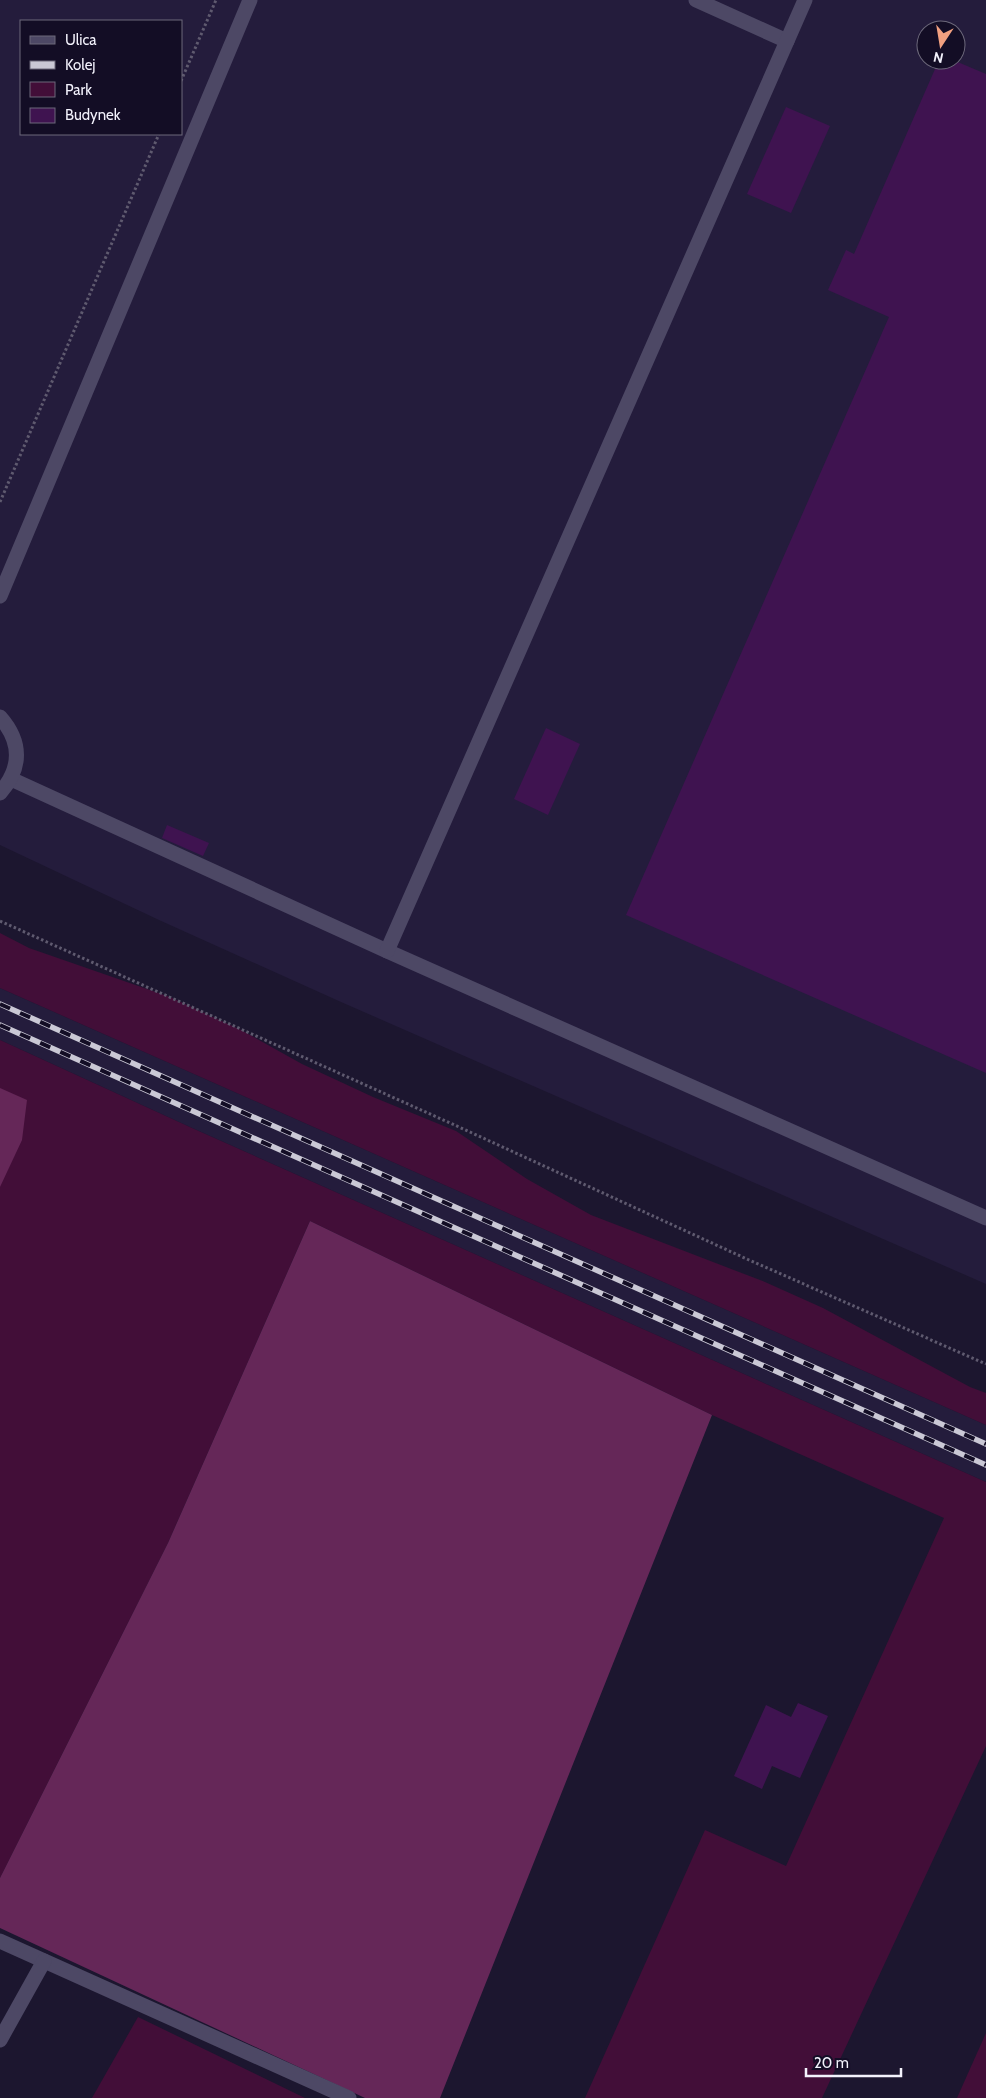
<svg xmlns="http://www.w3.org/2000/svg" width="986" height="2098" viewBox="0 0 986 2098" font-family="Cabin,sans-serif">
	<rect width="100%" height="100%" fill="#1c162f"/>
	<!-- built -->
	<g fill="#241c3c" fill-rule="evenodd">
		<path d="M0 0H986V1284L341 1002 159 920 0 845ZM21 21H181V134H21ZM926 30H956V60H926Z"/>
		<path d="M0 988 986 1425V1482L192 1128 0 1040Z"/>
	</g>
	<!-- green -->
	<g fill="#420e38">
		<path d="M0 933 29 948 170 997 241 1030 302 1064 373 1097 456 1131 527 1179 591 1215 765 1282 823 1308 970 1387 986 1393V1425L0 988Z"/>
		<path d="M0 1040 192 1128 986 1482V1746L822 2098H585L705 1830 786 1866 944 1518 712 1415 310 1221 168 1543 0 1878Z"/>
		<path d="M138 2017 305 2098H92Z"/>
		<path d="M986 2033V2098H957Z"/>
	</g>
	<!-- forest -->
	<g fill="#652758">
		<path d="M0 1088 27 1100 22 1140 0 1187Z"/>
		<path d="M310 1221 712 1415 440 2098H365L0 1928V1878L168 1543Z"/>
	</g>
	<!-- building -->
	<g fill="#3f1350">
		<path d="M939 60H953L986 74V1073L626 915 889 317 828 290 846 250 854 254Z"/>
		<path d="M786 107 830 126 791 213 747 194Z"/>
		<path d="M546 728 580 744 548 815 514 799Z"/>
		<path d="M167 825 209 843 203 856 162 838Z"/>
		<path d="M798 1703 828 1716 800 1778 772 1766 762 1789 734 1776 766 1705 791 1717Z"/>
	</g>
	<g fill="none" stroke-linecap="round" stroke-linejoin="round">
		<!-- path -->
		<g stroke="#5f5a6f" stroke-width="3" stroke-dasharray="2.5 2.5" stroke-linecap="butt">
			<path d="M181 81 216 0"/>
			<path d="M0 502 159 134"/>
			<path d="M0 921 459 1127 749 1260 986 1364"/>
		</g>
		<!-- service -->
		<g stroke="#4d4865" stroke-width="15">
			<path d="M696 0 787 41"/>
			<path d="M0 596 250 0"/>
			<path d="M11 779 387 951 986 1218"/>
			<path d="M387 951 805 0"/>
			<path d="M0 1941 349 2098"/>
			<path d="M0 2040 44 1961"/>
		</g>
		<!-- minor -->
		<path stroke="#4d4865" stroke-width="15" d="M0 717C22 742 22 768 0 793"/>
		<!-- rail casing -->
		<g stroke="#cac8d5" stroke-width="5.5">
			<g id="rail">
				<path d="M0 1004 986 1444"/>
				<path d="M0 1025 986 1465"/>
			</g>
		</g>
		<!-- rail -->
		<use href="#rail" stroke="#130d25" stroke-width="4" stroke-dasharray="11" stroke-linecap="butt"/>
	</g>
	<!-- legend -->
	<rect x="20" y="20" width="162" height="115" fill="#130d25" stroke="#6d697b"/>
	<rect x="30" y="36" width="25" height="8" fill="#4d4865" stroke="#6d697b"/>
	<text x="65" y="45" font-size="15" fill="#f3f2fc">Ulica</text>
	<rect x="30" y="61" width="25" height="8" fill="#cac8d5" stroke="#6d697b"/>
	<text x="65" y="70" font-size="15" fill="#f3f2fc">Kolej</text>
	<rect x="30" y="82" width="25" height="15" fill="#420e38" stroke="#6d697b"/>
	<text x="65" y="95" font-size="15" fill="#f3f2fc">Park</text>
	<rect x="30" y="108" width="25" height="15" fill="#3f1350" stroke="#6d697b"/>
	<text x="65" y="120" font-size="15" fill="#f3f2fc">Budynek</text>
	<!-- north arrow -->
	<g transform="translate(941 45) rotate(192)"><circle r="24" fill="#130d25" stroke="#6d697b"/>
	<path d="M0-4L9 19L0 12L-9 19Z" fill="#f2a080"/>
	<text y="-8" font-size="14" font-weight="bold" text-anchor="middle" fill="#f3f2fc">N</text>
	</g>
	<!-- scale -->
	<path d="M806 2068v8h95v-8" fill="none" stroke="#f3f2fc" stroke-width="2.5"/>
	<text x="814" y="2068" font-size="15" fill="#f3f2fc" stroke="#130d25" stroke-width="4" paint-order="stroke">20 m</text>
</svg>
